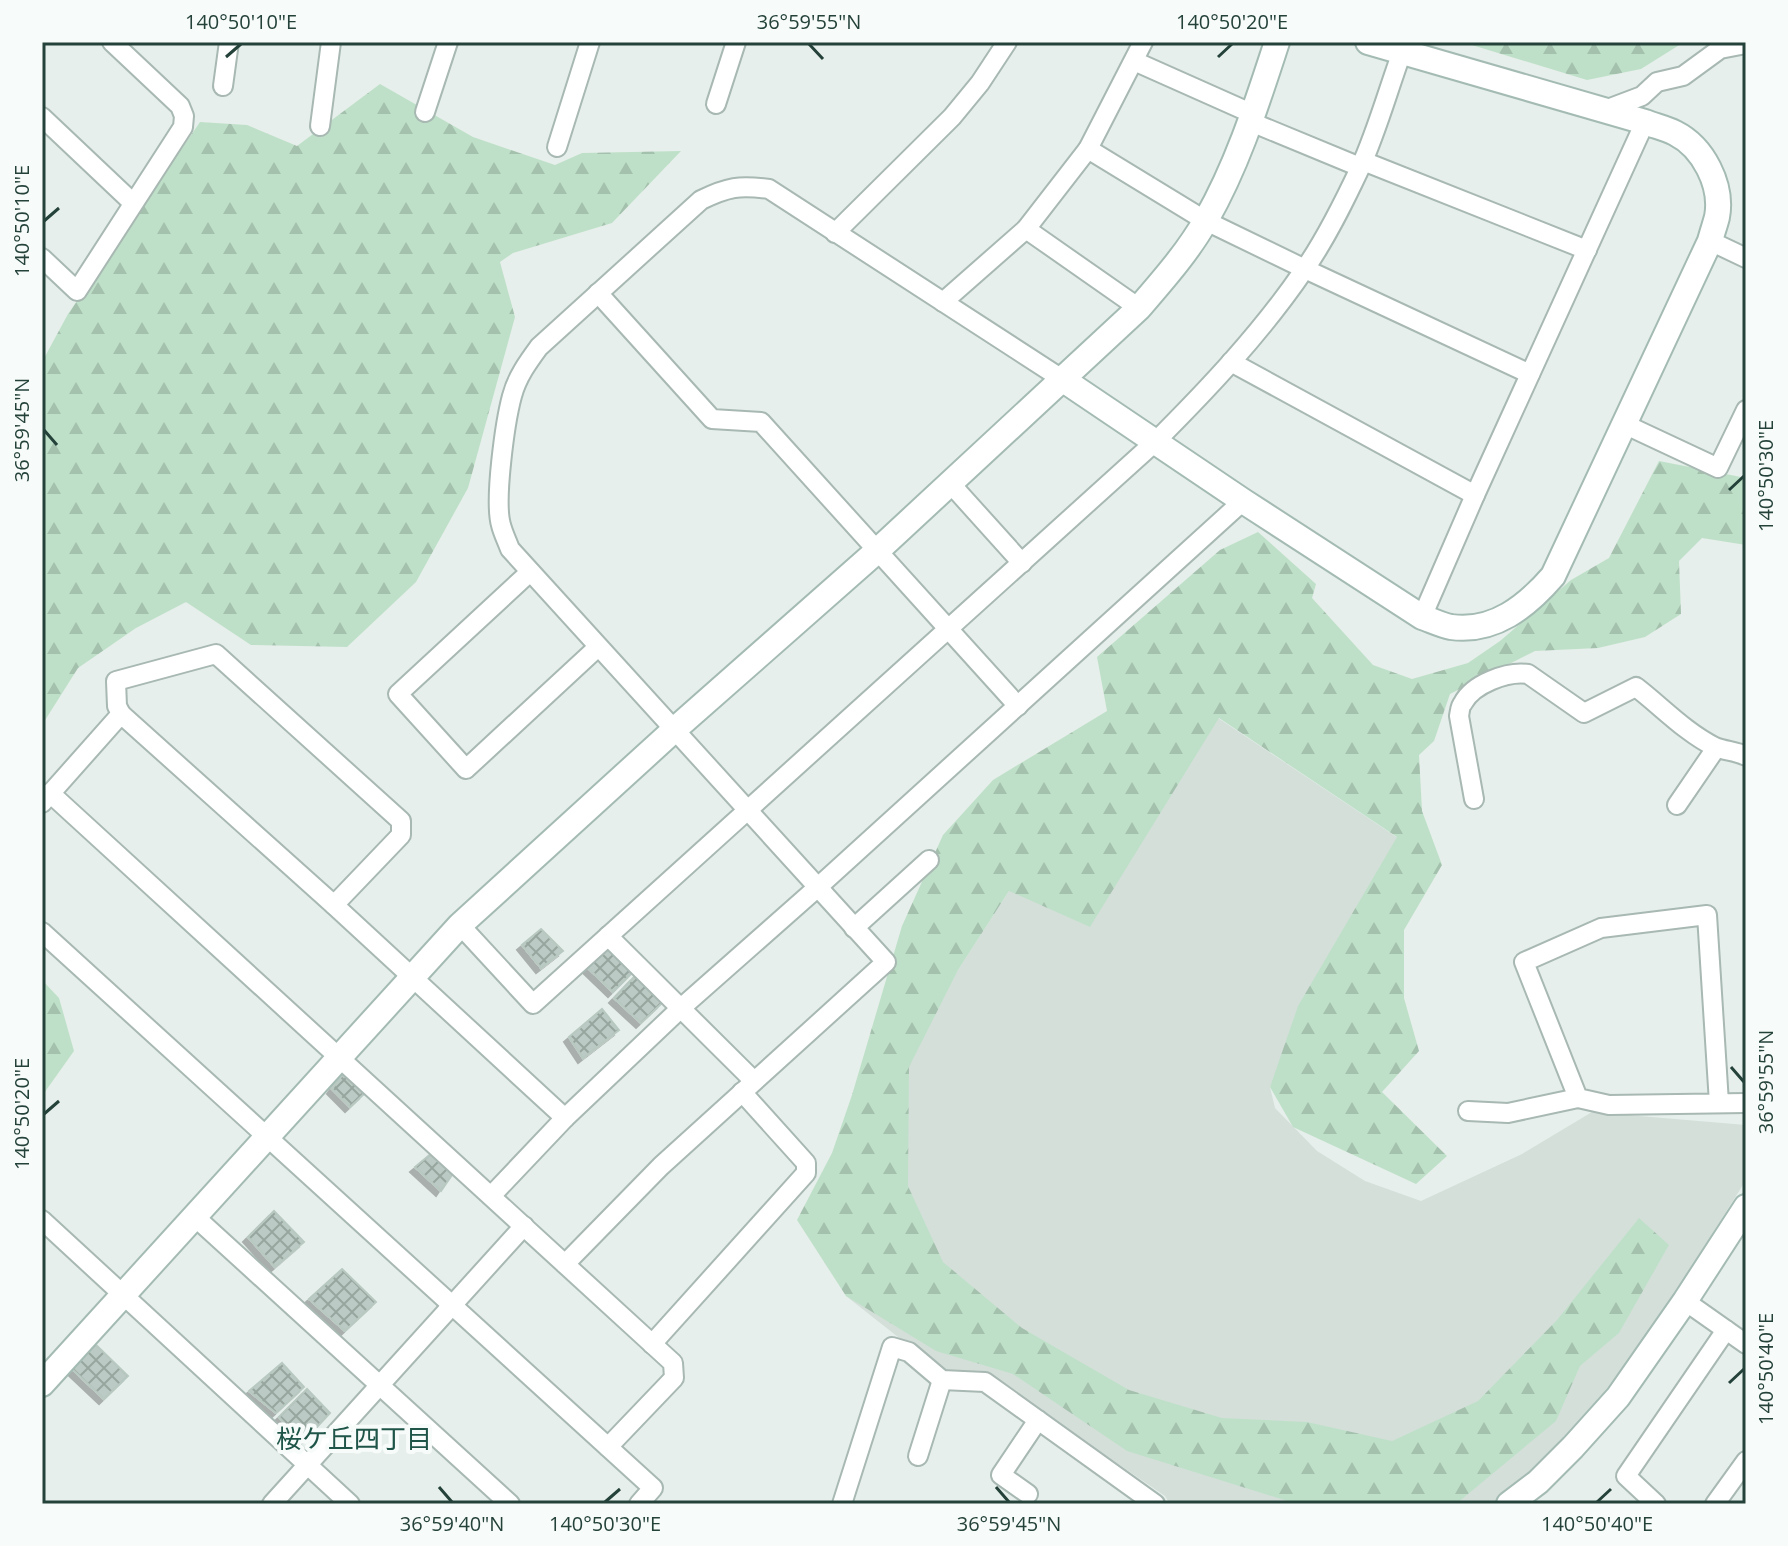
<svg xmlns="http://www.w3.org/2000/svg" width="1788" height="1546" viewBox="0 0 1788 1546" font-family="'Open Sans','Noto Sans JP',sans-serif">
	<defs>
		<pattern id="forest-firs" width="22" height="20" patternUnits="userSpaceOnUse" patternTransform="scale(2)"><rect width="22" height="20" fill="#bfe0c8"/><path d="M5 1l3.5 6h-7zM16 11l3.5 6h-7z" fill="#a4c1ad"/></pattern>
		<pattern id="building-cross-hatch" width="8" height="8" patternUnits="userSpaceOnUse" patternTransform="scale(2)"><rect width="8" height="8" fill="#bbcac4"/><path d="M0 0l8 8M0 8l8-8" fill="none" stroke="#98a6a0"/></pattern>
		<filter id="shadow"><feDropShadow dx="-5" dy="5" stdDeviation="0" flood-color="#0004"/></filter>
	</defs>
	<rect width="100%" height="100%" fill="#e6efeb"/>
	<!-- built -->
	<path fill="#d4dfda" d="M1200 706 1410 846 1270 1087 1275 1108 1317 1151 1365 1181 1421 1201 1522 1154 1592 1112 1746 1125V1180L1672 1298 1592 1409 1512 1494 1500 1504H1170L1165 1496 982 1371 944 1370 898 1337 846 1296 821 1209 884 1084 1009 891Z"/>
	<!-- forest -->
	<g fill="url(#forest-firs)">
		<path d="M1462 42H1684L1641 69 1587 80Z"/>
		<path d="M380 84 473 137 555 165 582 153 681 151 612 223 513 253 500 262 515 317 468 488 416 582 347 647 251 645 186 602 136 628 78 668 42 725V362L68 314 200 122 247 125 297 146Z"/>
		<path d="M1659 461 1746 478V545L1702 538 1679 561 1681 614 1645 637 1598 648 1535 651 1450 694 1434 741 1419 755 1422 811 1442 865 1404 930V998L1419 1051 1382 1092 1447 1156 1416 1184 1293 1127 1270 1087 1298 1006 1397 837 1219 718 1090 927 1009 891 958 970 909 1067 908 1186 943 1262 1022 1328 1129 1390 1222 1418 1307 1422 1392 1441 1478 1401 1557 1320 1639 1218 1669 1245 1619 1333 1580 1366 1556 1421 1456 1504H1297L1127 1451 1013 1374 936 1351 846 1296 797 1220 832 1153 852 1095 902 926 943 835 993 780 1107 711 1097 657 1220 550 1258 532 1316 584 1312 598 1373 665 1412 679 1468 663 1500 641 1571 580 1609 558Z"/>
		<path d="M42 980 59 998 74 1051 42 1096Z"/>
	</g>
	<!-- building -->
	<g fill="url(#building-cross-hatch)" stroke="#b8c9c2" stroke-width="2" filter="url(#shadow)">
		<path d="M541 929 563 951 541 968 522 945Z"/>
		<path d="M608 949 632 973 613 992 587 967Z"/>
		<path d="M635 976 662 1003 641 1023 614 998Z"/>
		<path d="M602 1009 619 1030 583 1058 569 1037Z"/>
		<path d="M344 1073 364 1094 350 1107 332 1089Z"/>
		<path d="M438 1148 454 1172 441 1191 415 1167Z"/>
		<path d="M274 1211 304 1242 275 1267 248 1237Z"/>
		<path d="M342 1269 376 1302 345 1331 309 1299Z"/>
		<path d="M93 1342 128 1376 104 1399 71 1368Z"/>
		<path d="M282 1363 304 1387 276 1413 249 1391Z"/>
		<path d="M307 1389 330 1413 302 1443 279 1417Z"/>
	</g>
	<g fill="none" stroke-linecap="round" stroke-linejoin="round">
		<!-- street casing -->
		<g stroke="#a8b8b2" stroke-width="22">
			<g id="street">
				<path d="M1134 61 1253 114"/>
				<path d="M223 86 229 42"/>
				<path d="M716 104 736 42"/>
				<path d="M1605 110 1642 96 1657 82 1683 76 1720 49 1746 44"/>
				<path d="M425 112 448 42"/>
				<path d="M42 117 133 203"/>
				<path d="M1251 122 1360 167"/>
				<path d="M320 126 331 42"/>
				<path d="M557 147 590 42"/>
				<path d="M1088 149 1206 221 1305 269 1530 374"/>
				<path d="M1363 161 1587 250"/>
				<path d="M1026 229 1139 308"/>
				<path d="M835 233 952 117 980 83 1007 42"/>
				<path d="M1710 241 1746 258"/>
				<path d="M42 258 77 291 183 127 184 116 180 106 112 42"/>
				<path d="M598 293 712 419 761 422 1018 706"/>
				<path d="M943 302 1026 229 1088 149 1143 42"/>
				<path d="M1231 362 1475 495"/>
				<path d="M1624 424 1718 468 1746 410"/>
				<path d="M950 483 1022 563"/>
				<path d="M530 572 398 694 466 769 598 647"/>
				<path d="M1422 617 1475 495 1645 122"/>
				<path d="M121 714 117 706 116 681 216 654 401 821V835L334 905"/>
				<path d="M50 793 673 1363 674 1378 608 1447"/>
				<path d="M1474 799 1459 716C1460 711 1460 706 1463 703 1473 684 1507 671 1528 674L1584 713 1636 687C1662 707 1685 732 1715 747 1725 751 1736 751 1746 756"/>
				<path d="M42 803 121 714 334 905 565 1118 681 1008 818 887 1243 501"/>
				<path d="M1677 805 1716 748"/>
				<path d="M460 925 533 1004 1155 442C1208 389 1261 333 1304 270 1326 239 1344 202 1360 168 1377 131 1388 90 1402 52"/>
				<path d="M854 928 929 860"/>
				<path d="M42 932 653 1488 639 1504"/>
				<path d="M608 936 754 1081"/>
				<path d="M1719 1103 1707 915 1601 928 1524 962 1578 1098 1609 1105 1746 1103"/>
				<path d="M1468 1111 1508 1113 1578 1098"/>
				<path d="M491 1196 565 1118"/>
				<path d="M194 1216 510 1504"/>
				<path d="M42 1220 350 1504"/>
				<path d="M565 1264 661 1166 886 962 510 549C507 541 503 533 501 525 494 501 505 422 512 396 517 377 528 362 539 347L701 200C728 187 739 185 769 189L1062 379"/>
				<path d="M1685 1301 1746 1344"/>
				<path d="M652 1344 806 1173V1163L742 1092"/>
				<path d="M918 1456 942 1380"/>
				<path d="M1028 1494 1001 1475 1038 1420"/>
				<path d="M272 1504 524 1226"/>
				<path d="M842 1504 892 1347 909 1352 942 1380 985 1382 1155 1504"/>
				<path d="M1656 1504 1626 1476 1726 1330"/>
				<path d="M1715 1504 1746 1461"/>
			</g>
		</g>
		<!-- secondary casing -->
		<g stroke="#a4bbb3" stroke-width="28">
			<g id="secondary">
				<path d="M1062 379 1243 501 1422 617C1431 620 1441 625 1451 627 1494 633 1527 606 1553 576L1710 241C1712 233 1715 225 1717 217 1723 185 1703 147 1675 133 1665 128 1655 126 1645 122L1368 42"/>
				<path d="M42 1384 460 925 674 730 877 551 1139 308C1163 280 1188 252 1206 220 1238 164 1257 103 1277 42"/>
				<path d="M1509 1504 1538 1482 1573 1447 1618 1397 1685 1301 1746 1207"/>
			</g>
		</g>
		<!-- street -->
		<use href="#street" stroke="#fff" stroke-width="18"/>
		<!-- secondary -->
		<use href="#secondary" stroke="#fff" stroke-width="24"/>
	</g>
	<!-- ticks -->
	<path fill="none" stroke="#24423a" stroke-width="3" d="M809 44 823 59M226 57 241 44M1218 57 1232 44M44 221 59 208M44 430 57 445M1729 490 1744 476M1731 1067 1744 1082M44 1114 59 1101M1729 1383 1744 1369M439 1487 452 1502M996 1487 1009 1502M605 1502 620 1489M1597 1502 1611 1489"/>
	<g text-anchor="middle" stroke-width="8" stroke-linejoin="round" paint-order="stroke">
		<!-- neighbourhood labels -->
		<g font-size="26" fill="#1f5548" stroke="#f7fbf9">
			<text x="354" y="1448">桜ケ丘四丁目</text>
		</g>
	</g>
	<!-- border -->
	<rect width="1788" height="1546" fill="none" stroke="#f7fbf9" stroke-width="88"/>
	<rect x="44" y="44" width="1700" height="1458" fill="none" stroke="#24423a" stroke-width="3"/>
	<g font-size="20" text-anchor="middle" fill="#24423a">
		<text x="241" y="29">140°50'10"E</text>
		<text x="809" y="29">36°59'55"N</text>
		<text x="1232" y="29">140°50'20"E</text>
		<text transform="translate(22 221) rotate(-90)" y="7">140°50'10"E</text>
		<text transform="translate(22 430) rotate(-90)" y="7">36°59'45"N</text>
		<text transform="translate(1766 476) rotate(-90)" y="7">140°50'30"E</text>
		<text transform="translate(1766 1082) rotate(-90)" y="7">36°59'55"N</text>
		<text transform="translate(22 1114) rotate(-90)" y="7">140°50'20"E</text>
		<text transform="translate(1766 1369) rotate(-90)" y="7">140°50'40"E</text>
		<text x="452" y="1531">36°59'40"N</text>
		<text x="605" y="1531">140°50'30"E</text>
		<text x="1009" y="1531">36°59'45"N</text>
		<text x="1597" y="1531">140°50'40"E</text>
	</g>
</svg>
